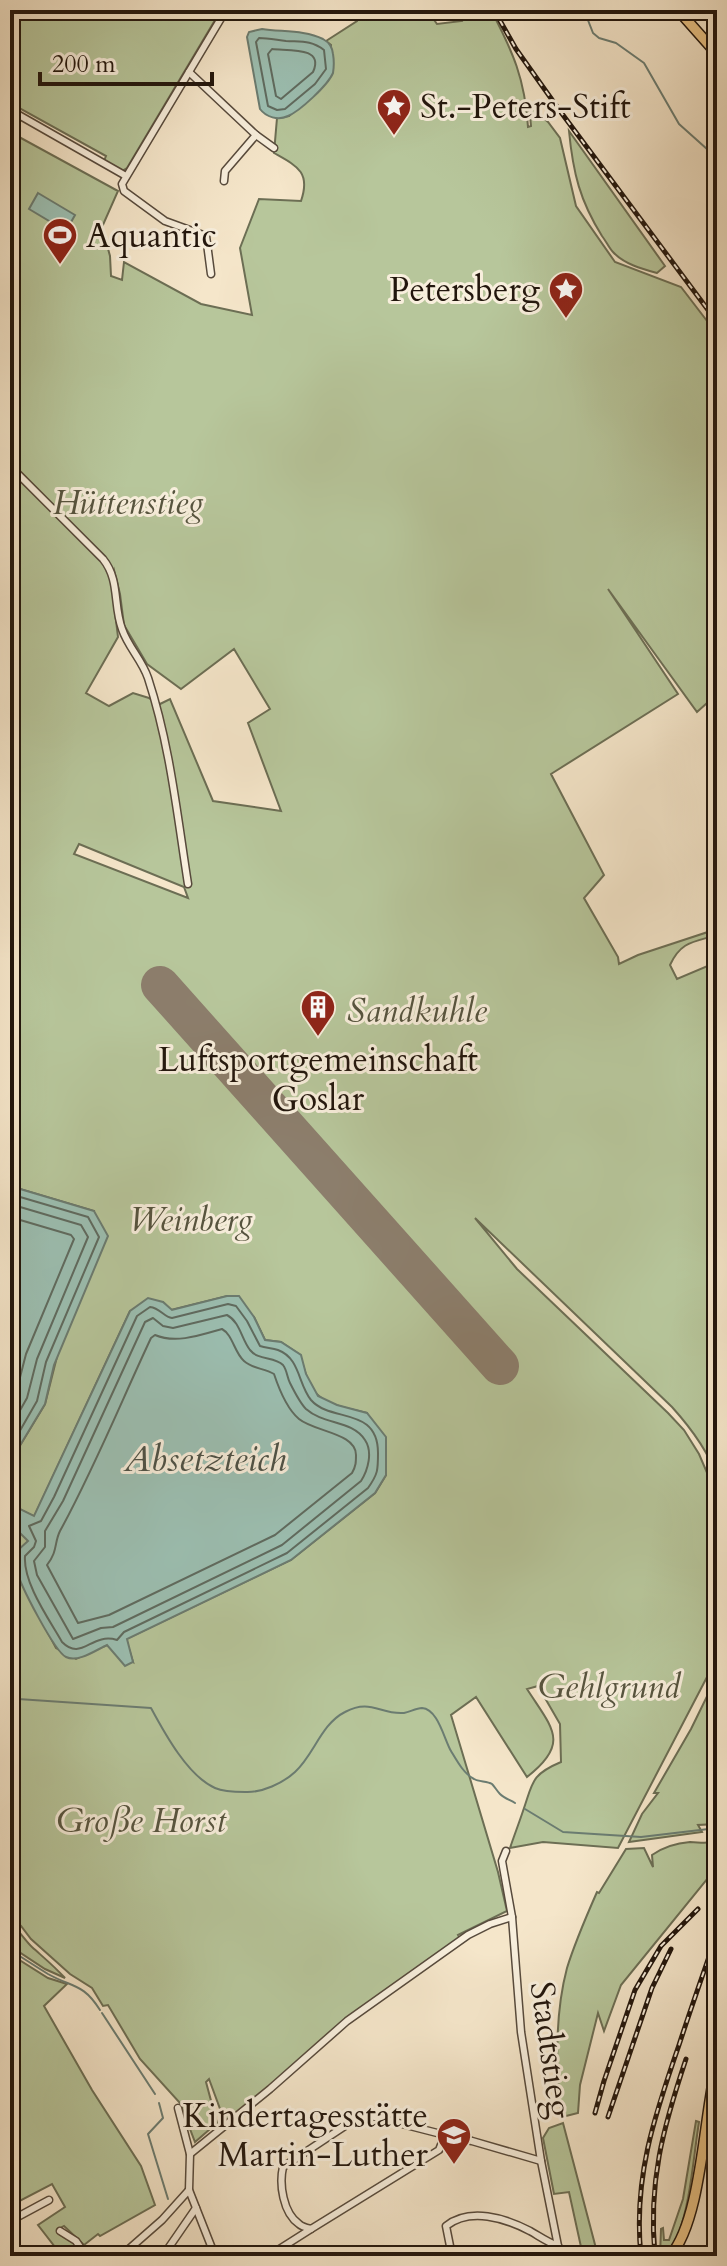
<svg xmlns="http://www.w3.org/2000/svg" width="727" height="2266" viewBox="0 0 727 2266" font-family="Cardo,serif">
	<rect width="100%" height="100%" fill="#f5e6ca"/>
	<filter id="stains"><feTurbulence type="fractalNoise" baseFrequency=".0025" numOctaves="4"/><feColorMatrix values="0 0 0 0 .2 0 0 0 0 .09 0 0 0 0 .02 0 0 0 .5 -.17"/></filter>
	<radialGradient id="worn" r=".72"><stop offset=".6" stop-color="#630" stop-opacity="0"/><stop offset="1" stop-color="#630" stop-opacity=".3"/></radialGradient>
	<!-- green -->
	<g fill="#b7c69b" stroke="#6c6e54" stroke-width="2" fill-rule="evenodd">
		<path d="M10 10H105L120 19 125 10H221L127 168 122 171 104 161 106 156 10 103Z"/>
		<path d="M362 10H427L437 24 462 21 460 10H491C513 52 525 79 528 127L531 126 529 105 548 122 560 138 576 206 615 262 681 287 717 334V694L697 712 608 589 678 694 551 774 604 875 584 898 618 957 619 964 638 955 717 929V935C694 942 681 941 670 965L677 979 717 962V1477C708 1450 690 1427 672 1407L475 1218 517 1269 668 1413 684 1430 699 1454 717 1496V1651L707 1677 618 1848 543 1842 510 1848C514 1836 519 1823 523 1811 533 1783 530 1775 561 1762L560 1724 538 1686 527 1689C552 1728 571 1743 527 1777L476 1697 451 1715 498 1872 507 1911 458 1935 461 1940 347 2021 226 2125 209 2079 206 2082 217 2123 195 2142 180 2103 140 2059 108 2005 103 2006 92 1988 70 1974 31 1939 21 1926 10 1916V1523L29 1541 16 1568 21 1582 56 1648 76 1659 107 1645 133 1662 126 1639 291 1560 375 1493 386 1475 367 1413C352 1409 330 1406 319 1396 308 1387 304 1368 300 1355L281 1342 265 1340 254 1317 227 1296 171 1310 163 1302 130 1311 34 1517 10 1504V1462L45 1404 94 1211 10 1186V471L94 549 10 462V132L118 191 102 227 110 256 111 276 122 280 124 262 201 304 252 315 240 248 259 199 301 201C311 172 297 166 274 153L277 118 289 116 328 81 331 45 326 41 357 21ZM114 570 120 594 124 625 147 664 181 689 234 649 270 709 248 723 281 811 213 801 170 699 160 704 149 698 133 693 109 706 86 693 118 637 111 579ZM79 844 184 887 188 898 74 854Z"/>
		<path d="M569 131 665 266 657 273C642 269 624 264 613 252 609 248 606 241 602 236 580 201 573 173 569 131Z"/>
		<path d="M717 1676V1824L698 1825 702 1832 629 1842 642 1814 658 1793H654L691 1729Z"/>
		<path d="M717 1839V1867L621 1985 604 2031 598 2013 580 2085 578 2113 562 2117C555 2072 555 2013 567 1968 575 1942 586 1917 597 1892L599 1893 626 1849 644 1848 653 1867 652 1855C662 1848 677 1843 690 1842 700 1842 708 1845 717 1839Z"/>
		<path d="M10 1923C19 1930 24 1939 32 1947 43 1957 54 1966 65 1978L45 1969 16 1950 10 1954 48 1978 67 1984 44 2006 92 2090 141 2166 155 2205 100 2236 98 2234 84 2245 64 2226 57 2230 59 2234 75 2244 82 2254 80 2256H62L38 2225 65 2207 52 2184 12 2205 10 2202Z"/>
		<path d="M696 2121 699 2122C693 2159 691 2202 677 2238 674 2246 668 2252 660 2256L661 2229 663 2228 664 2240H669L683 2199Z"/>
		<path d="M563 2123 598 2256H583L569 2192 554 2194 543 2138 549 2128Z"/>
	</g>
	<!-- water -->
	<g fill="#9cc0b3" stroke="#6b7c71" stroke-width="2">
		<path d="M262 29C282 32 305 30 323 39 330 43 332 47 333 54 334 60 334 67 333 73 328 85 300 111 288 116 278 121 266 117 260 109L247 37 249 32Z"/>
		<path d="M38 193 75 215 66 231 29 209Z"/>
		<path d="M10 1186 94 1211 108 1236 54 1365 45 1404 10 1462Z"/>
		<path d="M227 1296H239L254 1317 265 1340 281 1342 301 1355 306 1374 318 1396 337 1405 367 1413 386 1437V1475L375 1493 291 1560 127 1639 133 1662 125 1666 107 1645C96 1650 78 1663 66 1657 55 1652 19 1584 17 1570 15 1564 17 1557 17 1551L28 1541 10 1523V1504L34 1516 130 1311 148 1298 163 1302 172 1310Z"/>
	</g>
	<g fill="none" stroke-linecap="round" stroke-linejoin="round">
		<!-- shore -->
		<g stroke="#5f6b60" stroke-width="2">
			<path d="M259 38C268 38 277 40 286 41 301 42 311 40 324 50L326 69 315 84 285 109 277 110 268 106 256 42Z"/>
			<path d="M272 49C287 51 325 46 313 72L281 99 276 96 268 54Z"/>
			<path d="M10 1194 88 1217 99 1237 46 1362 37 1401 10 1448"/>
			<path d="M10 1204 81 1225 88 1237 37 1359 27 1398 10 1428"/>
			<path d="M10 1217 71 1235 74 1239 26 1354 16 1393 10 1404"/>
			<path d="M228 1304 236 1306 247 1321 260 1346C266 1348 272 1348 278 1350 300 1358 298 1384 311 1400 331 1423 378 1406 378 1453 378 1470 378 1474 368 1488L287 1553 124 1632 117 1640C91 1632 82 1662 62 1642 49 1619 23 1583 25 1556L34 1547 36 1541 29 1526 41 1521 54 1497 137 1316 150 1307C160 1308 164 1317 172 1318Z"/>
			<path d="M227 1315C240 1322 241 1338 250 1350 259 1361 274 1356 283 1365 287 1370 287 1377 290 1383 294 1391 300 1403 306 1409 324 1425 352 1420 365 1440 373 1452 368 1470 361 1481L282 1545 113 1627 101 1628 73 1639 37 1575 34 1561 45 1547V1531L63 1501 145 1322 153 1318 163 1326 173 1328Z"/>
			<path d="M222 1329C233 1335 234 1352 244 1361 253 1369 264 1368 274 1374 279 1389 287 1409 299 1419 315 1432 356 1433 356 1455 356 1462 356 1466 352 1473L275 1535 109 1615 78 1623 47 1565C58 1551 54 1543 60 1531 94 1469 121 1402 151 1338L155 1335C176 1344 201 1335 222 1329Z"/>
		</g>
		<!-- stream -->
		<g stroke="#6b7c71" stroke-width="2">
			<path d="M584 10 593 33 599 38 616 43 644 63 679 124 717 158"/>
			<path d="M10 1667 13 1694 18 1699 151 1708C165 1734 188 1776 215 1788 224 1792 236 1792 245 1792 262 1793 283 1783 295 1772 314 1755 321 1724 345 1712 371 1698 380 1715 404 1713 410 1712 416 1708 422 1708 438 1709 444 1739 451 1751 457 1761 464 1774 474 1779 479 1782 487 1781 492 1784 495 1787 497 1791 500 1794 504 1798 510 1800 515 1803"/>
			<path d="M525 1809 563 1832 641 1837 717 1828"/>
			<path d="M10 1950C23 1958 35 1966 48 1974 73 1988 83 1983 100 2010"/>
			<path d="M102 2013 155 2094"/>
			<path d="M159 2103 163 2118 148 2134 168 2199"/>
		</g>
		<!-- runway -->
		<path stroke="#8c7e6c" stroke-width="38" d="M160 985 500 1366"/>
		<!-- street casing -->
		<g stroke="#574a3c" stroke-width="9">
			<g id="street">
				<path d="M189 72 256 135 274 148"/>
				<path d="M10 110 126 176"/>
				<path d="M224 181 225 171 256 135"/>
				<path d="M211 274 206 236 165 221 124 191 122 184 226 10"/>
				<path d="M10 466 103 559C120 580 113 605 122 629 128 647 142 660 148 678 170 745 177 814 188 884"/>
				<path d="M506 1851 502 1861 512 1917 521 2032 541 2161 560 2256"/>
				<path d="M178 2108 190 2154 189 2190 215 2256"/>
				<path d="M445 2135 371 2116 357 2118 283 2167C279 2184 283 2213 299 2224 302 2227 307 2228 311 2229L439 2150 445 2135 472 2141 541 2161"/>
				<path d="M190 2154 270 2089 347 2021 468 1935 490 1924 512 1917"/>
				<path d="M10 2221 49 2200"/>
				<path d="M60 2231 76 2241 86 2256"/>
				<path d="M270 2255 311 2229"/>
				<path d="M121 2256 162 2220 189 2190"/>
				<path d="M166 2256 165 2253 196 2208"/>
				<path d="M452 2256 446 2226C470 2207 505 2218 530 2231 539 2236 547 2242 558 2246"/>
			</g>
		</g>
		<!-- primary casing -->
		<g stroke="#22160d" stroke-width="12">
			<g id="primary">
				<path d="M678 10 717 54"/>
				<path d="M670 2256C702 2220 704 2113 717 2063"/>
			</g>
		</g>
		<!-- street -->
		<use href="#street" stroke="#f8efdd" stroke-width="6"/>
		<!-- primary -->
		<use href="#primary" stroke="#eac385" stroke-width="9"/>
		<!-- rail casing -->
		<g stroke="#22160d" stroke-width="5">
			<g id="rail">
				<path d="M494 10 516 49 560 111 717 322"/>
				<path d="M595 2113 604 2081 635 1990 661 1946 698 1909"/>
				<path d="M608 2117 652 1988 671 1949"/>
				<path d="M641 2256C633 2179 654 2117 679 2045 691 2008 704 1971 717 1934"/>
				<path d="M655 2256C648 2182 663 2128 686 2059"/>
			</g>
		</g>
		<!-- rail -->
		<use href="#rail" stroke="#f8efdd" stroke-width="2" stroke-dasharray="6" stroke-linecap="butt"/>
	</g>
	<!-- icons -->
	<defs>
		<g id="sight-pin" transform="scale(1.8)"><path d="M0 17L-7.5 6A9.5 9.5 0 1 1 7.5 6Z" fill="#8f2418" stroke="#f8efdd"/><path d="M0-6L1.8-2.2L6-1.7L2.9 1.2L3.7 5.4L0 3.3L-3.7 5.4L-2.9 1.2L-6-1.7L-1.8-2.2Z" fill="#fff"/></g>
		<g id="stadium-pin" transform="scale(1.8)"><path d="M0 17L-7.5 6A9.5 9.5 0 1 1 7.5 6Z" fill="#8f2418" stroke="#f8efdd"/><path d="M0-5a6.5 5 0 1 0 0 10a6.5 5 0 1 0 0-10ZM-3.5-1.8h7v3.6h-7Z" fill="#fff"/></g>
		<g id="building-pin" transform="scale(1.8)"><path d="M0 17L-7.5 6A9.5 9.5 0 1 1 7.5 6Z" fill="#8f2418" stroke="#f8efdd"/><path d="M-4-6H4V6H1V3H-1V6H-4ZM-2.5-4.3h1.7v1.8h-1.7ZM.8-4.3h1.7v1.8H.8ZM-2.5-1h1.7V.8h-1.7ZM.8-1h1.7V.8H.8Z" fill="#fff"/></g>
		<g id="school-pin" transform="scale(1.8)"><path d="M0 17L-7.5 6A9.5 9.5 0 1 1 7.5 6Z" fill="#8f2418" stroke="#f8efdd"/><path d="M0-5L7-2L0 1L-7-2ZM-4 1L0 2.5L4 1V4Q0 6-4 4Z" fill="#fff"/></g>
	</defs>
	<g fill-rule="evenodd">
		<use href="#sight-pin" x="394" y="106"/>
		<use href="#stadium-pin" x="60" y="235"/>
		<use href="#sight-pin" x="566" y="289"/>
		<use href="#building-pin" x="318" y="1007"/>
		<use href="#school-pin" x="454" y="2135"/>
	</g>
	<g text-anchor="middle" stroke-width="6" stroke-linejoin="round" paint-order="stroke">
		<!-- poi labels -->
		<g font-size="34" fill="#22160d" stroke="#f8efdd" text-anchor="start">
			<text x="420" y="118">St.-Peters-Stift</text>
			<text x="86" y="247">Aquantic</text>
			<text x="540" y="301" text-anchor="end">Petersberg</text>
			<text x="318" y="1071" text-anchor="middle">Luftsportgemeinschaft<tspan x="318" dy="39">Goslar</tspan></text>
			<text x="428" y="2127" text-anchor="end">Kindertagesstätte<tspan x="428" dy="39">Martin-Luther</tspan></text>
		</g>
		<!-- park labels -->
		<g font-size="34" font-style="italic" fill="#56543f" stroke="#f8efdd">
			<text x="128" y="514">Hüttenstieg</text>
			<text x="417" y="1022">Sandkuhle</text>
			<text x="191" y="1231">Weinberg</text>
			<text x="609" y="1698">Gehlgrund</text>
			<text x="141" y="1832">Große Horst</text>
		</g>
		<!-- street labels -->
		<g font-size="34" fill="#22160d" stroke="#f8efdd">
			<text transform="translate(552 2050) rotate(82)" y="12">Stadtstieg</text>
		</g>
		<!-- water labels -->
		<g font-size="36" font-style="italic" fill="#4d5247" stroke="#f8efdd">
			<text x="205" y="1471">Absetzteich</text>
		</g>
	</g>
	<!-- margin -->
	<rect width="727" height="2266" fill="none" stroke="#f5e6ca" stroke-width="40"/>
	<rect x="12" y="12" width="703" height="2242" fill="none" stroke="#22160d" stroke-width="4"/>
	<rect x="20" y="20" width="687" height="2226" fill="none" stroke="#22160d" stroke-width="2"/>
	<!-- scale -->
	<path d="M40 72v12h172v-12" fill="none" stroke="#22160d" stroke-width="4"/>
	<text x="52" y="72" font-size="24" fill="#22160d" stroke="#f8efdd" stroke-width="6" paint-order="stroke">200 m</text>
	<rect width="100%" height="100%" filter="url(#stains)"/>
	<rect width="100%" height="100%" fill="url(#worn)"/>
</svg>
